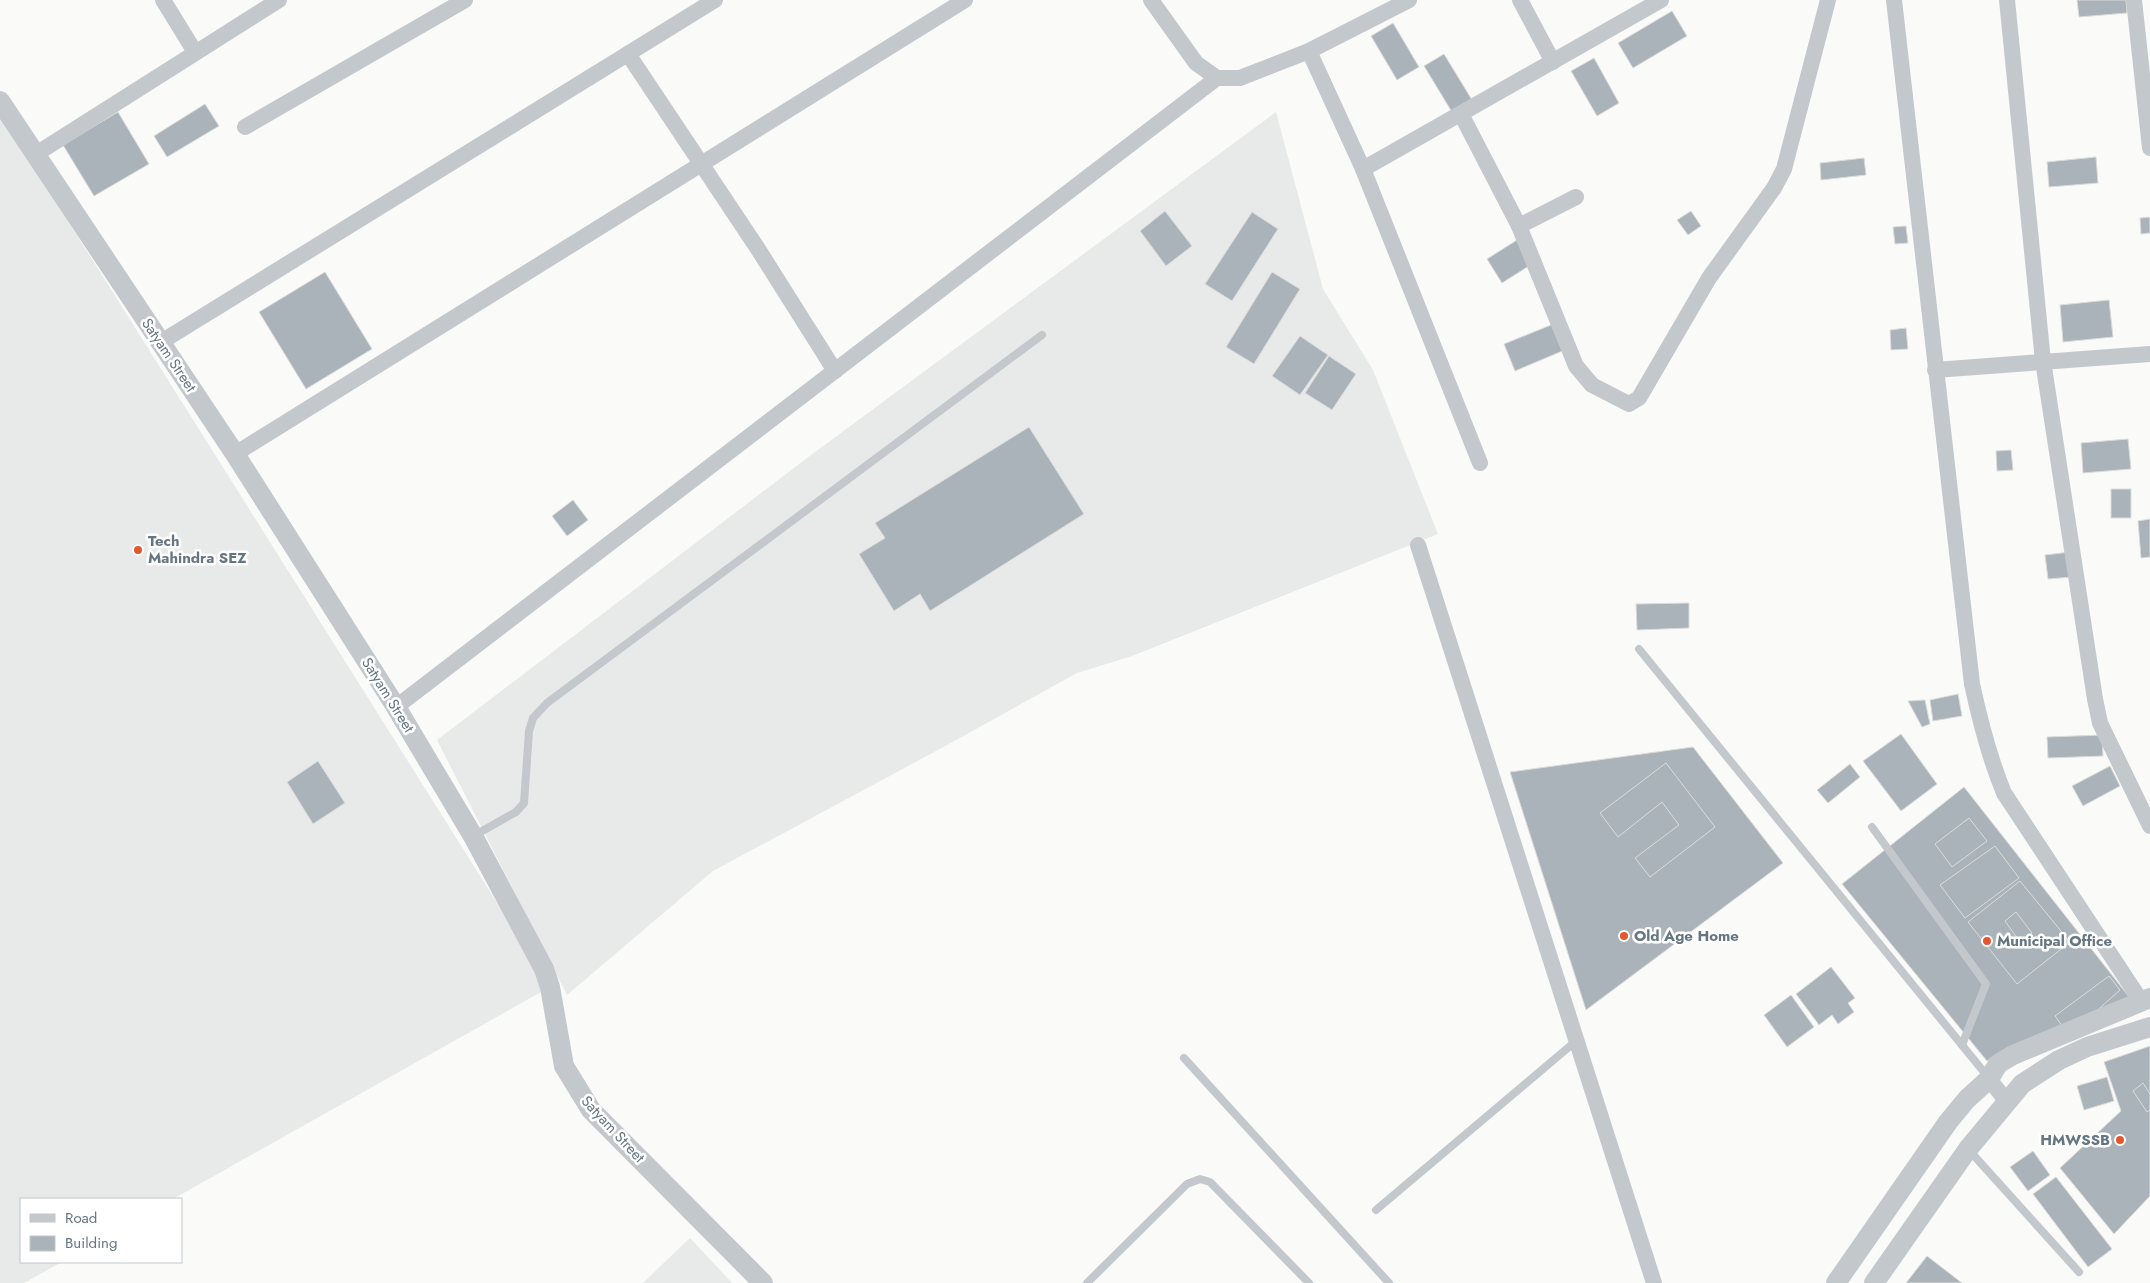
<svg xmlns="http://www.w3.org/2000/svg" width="2150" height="1283" viewBox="0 0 2150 1283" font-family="Jost,sans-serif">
	<rect width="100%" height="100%" fill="#fafaf8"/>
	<!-- built -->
	<g fill="#e8e9e9">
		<path d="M1276 112 1323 289 1373 370 1438 534 1132 656 1077 673 949 744 713 871 567 995 437 740 807 458Z"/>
		<path d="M0 113 550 987 173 1199H21V1262H62L24 1283H0Z"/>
		<path d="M690 1238 732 1283H643Z"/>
	</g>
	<!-- building -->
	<g fill="#aab3b9" stroke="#dcdcda" fill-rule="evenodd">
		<path d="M2077 0H2126L2127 13 2079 17Z"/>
		<path d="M1672 11 1687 36 1633 68 1618 43Z"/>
		<path d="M1393 23 1419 67 1397 80 1371 36Z"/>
		<path d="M1444 54 1472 100 1452 112 1424 66Z"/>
		<path d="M1594 58 1619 103 1597 116 1571 71Z"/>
		<path d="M205 104 219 126 167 157 154 136Z"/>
		<path d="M118 112 149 164 94 196 63 145Z"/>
		<path d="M2096 157 2098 183 2049 187 2047 162Z"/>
		<path d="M1864 158 1866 175 1821 180 1820 163Z"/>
		<path d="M1165 211 1192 246 1166 266 1140 231Z"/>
		<path d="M1691 211 1701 226 1688 235 1677 220Z"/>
		<path d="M1252 212 1278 229 1232 301 1205 284Z"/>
		<path d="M2150 217V233L2141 234 2140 218Z"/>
		<path d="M1906 226 1908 243 1895 244 1893 227Z"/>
		<path d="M1517 240 1532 264 1502 283 1487 259Z"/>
		<path d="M325 272 372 349 306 389 259 312Z"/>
		<path d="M1272 272 1300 289 1254 364 1226 347Z"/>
		<path d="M2109 300 2113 337 2063 342 2060 305Z"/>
		<path d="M1556 323 1567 349 1515 371 1504 344Z"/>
		<path d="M1906 328 1908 349 1891 350 1890 330Z"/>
		<path d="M1300 336 1328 355 1300 395 1272 376Z"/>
		<path d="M1329 356 1356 374 1332 410 1305 393Z"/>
		<path d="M1029 427 1084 514 930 611 920 594 894 611 859 554 885 538 875 523Z"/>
		<path d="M2128 439 2131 469 2083 473 2081 443Z"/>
		<path d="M2011 450 2013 470 1997 471 1996 451Z"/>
		<rect x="2111" y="489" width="20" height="29"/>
		<path d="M573 500 588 520 567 536 552 516Z"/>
		<path d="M2150 519V557L2141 558 2138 521Z"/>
		<path d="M2070 552 2072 577 2048 579 2045 555Z"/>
		<path d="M1689 603V628L1637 630 1636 604Z"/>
		<path d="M1958 694 1962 716 1933 721 1930 700Z"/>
		<path d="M1925 700 1930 724 1922 727 1908 701Z"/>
		<path d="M1901 734 1937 784 1901 811 1863 761Z"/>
		<path d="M2102 735 2103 756 2048 758 2047 737Z"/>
		<path d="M1693 747 1783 863 1586 1010 1510 772Z"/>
		<path d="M318 761 345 803 313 824 287 782Z"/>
		<path d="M1666 763 1715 827 1650 877 1635 858 1679 825 1662 802 1618 837 1600 813Z"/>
		<path d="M1850 764 1860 777 1828 803 1817 790Z"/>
		<path d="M2110 766 2120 786 2083 806 2072 786Z"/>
		<path d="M1964 787 2130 998 2002 1051 1987 1061 1842 884Z"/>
		<path d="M1969 818 1987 841 1952 867 1935 844Z"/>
		<path d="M1995 846 2019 878 1965 918 1940 885Z"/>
		<path d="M2020 881 2070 942 2017 984 1968 922ZM2016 912 2032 933 2020 942 2005 921Z"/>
		<path d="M1831 967 1855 998 1848 1003 1854 1012 1838 1024 1832 1015 1819 1025 1796 994Z"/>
		<path d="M2109 976 2120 990 2092 1015 2066 1031 2055 1016Z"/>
		<path d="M1791 995 1814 1027 1787 1047 1764 1015Z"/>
		<path d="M2150 1046V1196L2114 1234 2060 1168 2121 1111 2104 1062Z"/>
		<path d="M2107 1077 2114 1101 2084 1110 2077 1086Z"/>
		<path d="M2143 1083 2150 1094V1110L2147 1112 2133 1091Z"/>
		<path d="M2033 1151 2050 1175 2028 1191 2010 1167Z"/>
		<path d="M2056 1177 2112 1249 2088 1267 2033 1194Z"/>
		<path d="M1927 1256 1962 1283H1906Z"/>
	</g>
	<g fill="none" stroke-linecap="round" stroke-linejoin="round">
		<!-- service -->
		<g stroke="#c3c8cc" stroke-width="8">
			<path d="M1639 649 1988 1077"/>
			<path d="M1872 827 1986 984 1962 1045"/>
			<path d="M475 835 516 812 524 803 529 731 533 718 547 703 1042 335"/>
			<path d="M1184 1058 1389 1283"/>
			<path d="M1968 1149 2079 1272"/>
			<path d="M1376 1210 1576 1041"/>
			<path d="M1087 1283 1187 1184 1200 1179 1210 1182 1309 1283"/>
		</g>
		<!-- minor -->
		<g stroke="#c3c8cc" stroke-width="16">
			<path d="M163 0 195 52"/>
			<path d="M1151 0 1196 63 1217 78H1240L1309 51 1409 0"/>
			<path d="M1520 0 1553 62"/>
			<path d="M1894 0 1972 684C1980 721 1989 757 2004 793L2141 1001"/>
			<path d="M2007 0 2043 361 2095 699 2100 723 2150 826"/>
			<path d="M2134 0 2150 148"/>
			<path d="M1309 51 1363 169 1480 463"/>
			<path d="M628 54 758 249 835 371"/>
			<path d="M1461 114 1519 226 1576 366 1592 385 1629 404 1639 398 1709 278 1774 188 1784 169 1828 0"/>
			<path d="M245 127 465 0"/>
			<path d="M36 154 279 0"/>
			<path d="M1363 169 1661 0"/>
			<path d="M1519 226 1576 197"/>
			<path d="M161 342 715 0"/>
			<path d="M1935 370 2150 354"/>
			<path d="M235 454 965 0"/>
			<path d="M1418 545 1654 1283"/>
			<path d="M396 707 1217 78"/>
			<path d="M1989 1079 2008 1103"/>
		</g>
		<!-- tertiary -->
		<g stroke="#c3c8cc" stroke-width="20">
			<path d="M0 101 235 454 396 707 473 836 544 969 550 987 564 1066 591 1110 763 1283"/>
			<path d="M1836 1283 1948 1122 1967 1099 1989 1079 1998 1064 2013 1055 2150 998"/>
			<path d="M1874 1283 1968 1149 2022 1084 2059 1060 2087 1047 2150 1027"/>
		</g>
	</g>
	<!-- markers -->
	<g fill="#e4572e" stroke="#fff" stroke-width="2">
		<circle cx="138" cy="550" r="5"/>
		<circle cx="1624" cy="936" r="5"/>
		<circle cx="1987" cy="941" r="5"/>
		<circle cx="2120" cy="1140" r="5"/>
	</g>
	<g text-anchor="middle" stroke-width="5" stroke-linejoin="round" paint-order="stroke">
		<!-- street labels -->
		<g font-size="15" fill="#657683" stroke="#fff">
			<text transform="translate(169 355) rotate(56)" y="5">Satyam Street</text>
			<text transform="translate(388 695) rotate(58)" y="5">Satyam Street</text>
			<text transform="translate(613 1129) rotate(47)" y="5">Satyam Street</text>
		</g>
		<!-- poi labels -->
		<g font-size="15" font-weight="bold" fill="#657683" stroke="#fff" text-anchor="start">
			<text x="148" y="546">Tech<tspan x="148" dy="17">Mahindra SEZ</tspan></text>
			<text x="1634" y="941">Old Age Home</text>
			<text x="1997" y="946">Municipal Office</text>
			<text x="2110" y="1145" text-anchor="end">HMWSSB</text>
		</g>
	</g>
	<!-- legend -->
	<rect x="20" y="1198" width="162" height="65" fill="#ffffff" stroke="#c1c8cd"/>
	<rect x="30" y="1214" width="25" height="8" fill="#c3c8cc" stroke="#c1c8cd"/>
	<text x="65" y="1223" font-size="15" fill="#657683">Road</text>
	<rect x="30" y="1236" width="25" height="15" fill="#aab3b9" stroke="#c1c8cd"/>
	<text x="65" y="1248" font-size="15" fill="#657683">Building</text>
</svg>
